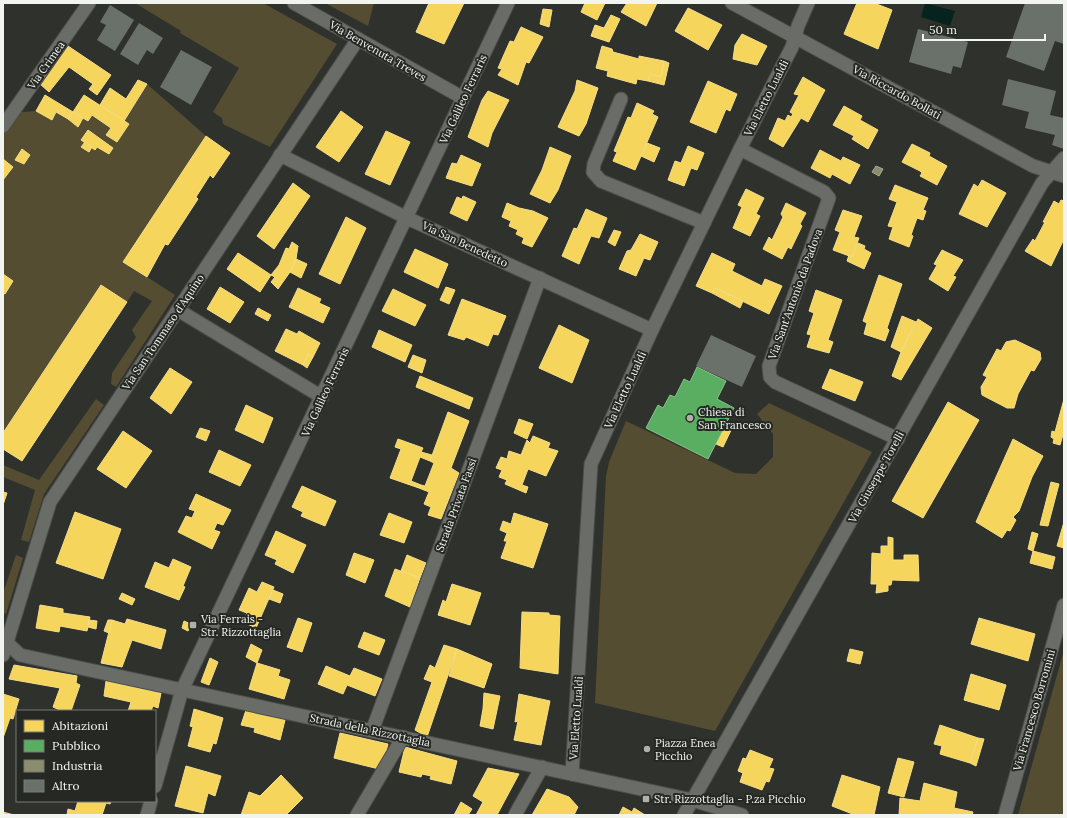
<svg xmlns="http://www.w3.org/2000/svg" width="1067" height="818" viewBox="0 0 1067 818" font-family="Lora,serif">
	<rect width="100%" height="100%" fill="#2f312d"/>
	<!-- green -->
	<g fill="#554d32">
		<path d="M135 3H263L337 44 270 147 223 124 222 118 213 112 239 68 180 33 181 31Z"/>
		<path d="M325 3H374L368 26Z"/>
		<path d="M147 84 206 136 124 262 175 295 116 387 111 384 112 373 136 337 132 330 152 301 134 291 127 302 101 285 3 433V180L13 167 3 159V135L22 112 36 111 52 120 56 112 78 126 83 118 88 121 92 115 123 121Z"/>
		<path d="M96 399 104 405 44 494 29 542 21 540 35 490 3 477V465L39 480Z"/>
		<path d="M769 403 872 452 715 731 595 703 606 476 609 462 626 421 735 473 756 474 773 457V434L757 414Z"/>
		<path d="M16 555 23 558 6 614 3 613V593Z"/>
		<path d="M1064 650V815H1018Z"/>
	</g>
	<!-- water -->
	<path fill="#07231d" d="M925 3 955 11 950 26 921 17Z"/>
	<!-- homes -->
	<g fill="#f6d55c" stroke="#f5de88">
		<path d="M429 3H464L444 44 416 32Z"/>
		<path d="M585 3H605L597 20 581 12Z"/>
		<path d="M627 3H657L646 26 621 12Z"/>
		<path d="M857 3H874L892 10 878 49 844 34Z"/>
		<path d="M688 8 722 25 708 50 675 31Z"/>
		<path d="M543 9 552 10 549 27 540 24Z"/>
		<path d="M611 15 620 19 609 42 591 36 595 25 604 28Z"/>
		<path d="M521 27 543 37 529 63 526 62 518 85 498 75 502 69 498 68 510 41 514 42Z"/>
		<path d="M742 34 767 46 757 65 733 59 735 45Z"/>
		<path d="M68 46 111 75 97 95 89 89 93 84 69 67 49 92 40 84Z"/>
		<path d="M602 46 612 49 613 52 639 59V56L664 61 661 77 650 74 648 81 637 79 636 84 607 76 608 71 596 68Z"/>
		<path d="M664 61 669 63 664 85 648 81 650 74 661 77Z"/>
		<path d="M803 77 825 90 808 122 801 118 783 147 769 139 778 118 785 121 788 115 791 117 793 114 790 112 799 95 794 94Z"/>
		<path d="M138 80 147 84 124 121 100 105 110 88 126 99Z"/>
		<path d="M577 80 598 88 586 124 579 136 558 127 575 91Z"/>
		<path d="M708 81 737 94 730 111 726 109 716 133 690 122Z"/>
		<path d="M488 91 509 100 492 133 488 147 468 137 482 100Z"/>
		<path d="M45 95 73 112 68 119 56 112 52 120 36 111Z"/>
		<path d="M84 95 129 124 117 142 106 135 111 128 92 115 88 121 73 112Z"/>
		<path d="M637 103 654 111 652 114 658 117 635 170 613 161 617 152 614 151 628 117 631 118Z"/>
		<path d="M844 106 862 116 860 120 878 130 868 149 852 139 854 136 833 125Z"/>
		<path d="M341 111 363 127 339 162 316 147Z"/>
		<path d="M73 112 83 118 78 127 68 119Z"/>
		<path d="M88 130 113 148 109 154 97 147 95 150 81 140Z"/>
		<path d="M386 131 410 142 390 185 365 174Z"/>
		<path d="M206 136 230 153 213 178 210 175 196 197 198 199 168 245 165 244 147 277 123 262Z"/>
		<path d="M85 142 92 147 89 152 81 147Z"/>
		<path d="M647 143 660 148 654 162 641 156Z"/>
		<path d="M912 144 930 153 929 156 947 166 937 185 920 176 922 173 920 171 902 162Z"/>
		<path d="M688 146 704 153 697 170 691 168 684 186 668 180 675 161 681 163Z"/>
		<path d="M550 147 571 156 558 190 550 203 530 194 542 170Z"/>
		<path d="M22 149 30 155 24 164 15 160Z"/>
		<path d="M820 150 841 161 843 157 860 165 850 184 832 174 830 178 811 168Z"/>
		<path d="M461 155 481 164 472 186 446 178 452 163 457 164Z"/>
		<path d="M3 159 13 167 3 180Z"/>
		<path d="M982 180 1006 193 987 227 959 214 974 184 978 187Z"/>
		<path d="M293 183 310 196 274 249 257 236Z"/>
		<path d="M895 185 928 198 923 210 926 211 923 220 917 218 911 235 913 236 909 247 889 239 893 227 888 226 897 202 889 199Z"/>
		<path d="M746 189 764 198 756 214 760 216 750 236 733 228 742 207 738 205Z"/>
		<path d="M463 196 476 202 467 221 450 213 457 197 462 199Z"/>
		<path d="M1061 200 1064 201V239L1051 266 1025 251 1033 239 1035 241 1045 222H1043L1054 201 1059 204Z"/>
		<path d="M507 203 519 208 533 211 548 218 532 247 522 243 524 238 516 234 518 230 509 226 511 221 502 217Z"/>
		<path d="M786 203 806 213 800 224 802 226 791 249 788 247 782 259 763 249 769 237 772 240 783 217 781 214Z"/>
		<path d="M586 209 607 218 599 238 591 236 579 264 562 256 574 228 577 229Z"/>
		<path d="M843 210 862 216 854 237 859 238 852 257 833 250 840 232 835 230Z"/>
		<path d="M346 217 366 228 340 284 319 274Z"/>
		<path d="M614 230 621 232 615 246 608 242Z"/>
		<path d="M640 234 658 242 650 260 644 258 636 276 619 269 627 251 631 250Z"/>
		<path d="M292 242 298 246 296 259 290 272 278 289 271 282 275 277 271 275 279 265 286 248 289 249Z"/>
		<path d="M858 243 865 246 864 249 871 253 864 269 847 261 849 255 852 257Z"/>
		<path d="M415 249 448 264 438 288 404 272Z"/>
		<path d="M942 250 963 260 953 276 956 277 948 291 929 279 937 265 934 264Z"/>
		<path d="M238 253 271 275 260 292 227 269Z"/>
		<path d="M712 253 735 264 732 271 762 286 765 279 782 286 769 314 715 288 712 293 696 286Z"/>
		<path d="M296 259 307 264 301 278 290 272Z"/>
		<path d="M3 274 13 281 5 294 3 293Z"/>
		<path d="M879 275 902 284 887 328 889 330 885 341 864 334 867 323 863 321Z"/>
		<path d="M101 285 127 302 22 461 3 449V433Z"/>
		<path d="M220 287 244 302 230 323 207 309Z"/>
		<path d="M446 287 455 290 449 304 440 300Z"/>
		<path d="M298 288 321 299 319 303 330 308 323 323 289 307Z"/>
		<path d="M715 288 743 301 740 308 712 293Z"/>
		<path d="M393 289 426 305 415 326 382 311Z"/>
		<path d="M816 290 842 300 828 340 833 342 829 353 807 347 811 335 807 334 814 313 809 311Z"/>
		<path d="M462 299 506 316 498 335 493 334 488 346 466 337 464 340 448 335Z"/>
		<path d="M258 308 271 315 268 321 255 314Z"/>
		<path d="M902 316 916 322 901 352 891 347Z"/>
		<path d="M918 319 932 328 901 380 892 376 901 352Z"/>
		<path d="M559 325 589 340 572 383 539 368Z"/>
		<path d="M286 329 297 334 299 331 320 343 313 357 308 354 303 365 275 351Z"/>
		<path d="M379 330 412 345 405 362 372 347Z"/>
		<path d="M1015 340 1040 352 1041 359 1034 371 1031 370 1018 394 1014 408H1007L982 395 981 387 987 377 983 375 997 349 1001 351 1006 342Z"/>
		<path d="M308 354 313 357 307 368 303 365Z"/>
		<path d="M413 355 426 360 422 373 408 367Z"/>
		<path d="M170 368 192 382 171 414 150 398Z"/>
		<path d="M830 369 863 382 855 401 822 388Z"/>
		<path d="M420 376 473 398 469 409 416 387Z"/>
		<path d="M1064 399V431L1060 445 1053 443 1054 439 1051 437 1052 431 1055 432Z"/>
		<path d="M948 402 979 420 923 518 892 501Z"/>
		<path d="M246 405 273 418 263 443 235 430Z"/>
		<path d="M448 412 469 421 451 468 459 473 441 519 428 515 431 507 424 504 429 492 419 488 421 485 425 486 434 463 430 461Z"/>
		<path d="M519 419 533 424 527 439 514 433Z"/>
		<path d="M727 423 733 426 723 447 716 444Z"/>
		<path d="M200 428 210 431 206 441 196 437Z"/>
		<path d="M123 431 152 451 126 488 97 469Z"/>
		<path d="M533 436 550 443 548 448 558 451 546 476 528 469 522 485 528 487 526 493 505 484 507 480 499 477 502 470 496 468 501 457 507 459 509 451 521 455 527 440 530 443Z"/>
		<path d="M398 439 423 448 421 452 432 455 430 461 420 457 411 481 421 485 419 488 390 478 401 449 395 447Z"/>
		<path d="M1013 439 1043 456 1032 477 1019 511 1013 517 1016 520 1010 531 1007 530 1002 538 976 522Z"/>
		<path d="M219 450 251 465 240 486 209 472Z"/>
		<path d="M1051 482 1059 484 1048 526 1040 525Z"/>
		<path d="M302 486 336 501 325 526 301 516 303 512 292 507Z"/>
		<path d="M3 492 7 493 3 505Z"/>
		<path d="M196 494 231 510 223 525 217 523 214 530 220 532 212 549 178 532 186 516 192 518 195 511 189 509Z"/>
		<path d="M75 512 121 529 103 579 56 563Z"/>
		<path d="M389 513 412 522 404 543 380 535Z"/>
		<path d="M514 513 548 524 533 568 501 558 507 541H504L507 533 500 530 503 521 511 524Z"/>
		<path d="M1064 522V548L1057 546Z"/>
		<path d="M276 531 306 545 293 573 275 564 277 560 265 555Z"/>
		<path d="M1032 532 1038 534 1033 551 1028 549Z"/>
		<path d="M888 537 893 538V560H904V555H918L919 581 892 580 891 585H888V591L876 593 877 584H871L872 553 881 554V546H888Z"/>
		<path d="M1033 551 1055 557 1052 569 1030 563Z"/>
		<path d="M354 553 374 560 365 583 346 575Z"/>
		<path d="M407 555 426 563 420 578 401 571Z"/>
		<path d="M173 559 191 567 183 586 185 587 179 600 145 587 155 562 169 568Z"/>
		<path d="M395 569 420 578 410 607 385 596Z"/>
		<path d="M262 582 274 587 256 628 243 622 247 613 239 610 249 588 257 592Z"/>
		<path d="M452 584 481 593 470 625 438 615 443 600 446 602Z"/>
		<path d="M273 590 283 594 280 603 269 599Z"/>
		<path d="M122 593 135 599 132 605 119 599Z"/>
		<path d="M40 605 63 609V613L90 617 87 631 60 626 59 632 36 628Z"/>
		<path d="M522 612 549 613V615L560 616 558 674 520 668Z"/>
		<path d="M298 618 312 623 302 652 287 647Z"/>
		<path d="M979 618 1035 634 1028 661 971 644Z"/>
		<path d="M127 619 166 630 161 649 132 640 122 667 101 663 112 620 125 624Z"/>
		<path d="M89 620 97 621 96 629 88 627Z"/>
		<path d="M108 620H112L109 633 104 631Z"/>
		<path d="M184 621 191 624 188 631 182 628Z"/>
		<path d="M364 632 385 640 379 655 358 647Z"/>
		<path d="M251 644 262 650 257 663 246 657Z"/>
		<path d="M444 645 457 649 427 737 415 730 432 682 424 679 430 665 435 668Z"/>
		<path d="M457 649 492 664 484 688 449 676Z"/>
		<path d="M850 649 863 652 860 664 847 661Z"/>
		<path d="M210 658 218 662 209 685 201 682Z"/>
		<path d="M257 663 280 670 278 676 290 680 284 699 249 689Z"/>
		<path d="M14 665 77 676 76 683 80 685 71 711H62L53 707 60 688 9 679Z"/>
		<path d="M326 666 350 676 354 668 382 679 375 696 347 685 343 694 318 684Z"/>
		<path d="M971 674 1006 685 999 710 964 700Z"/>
		<path d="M106 681 161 693 158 708 153 706 151 711H128L131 702 104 696Z"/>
		<path d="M484 693 500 696 493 729 480 726 483 709Z"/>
		<path d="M3 694 19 699 13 719 10 718 3 738Z"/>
		<path d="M519 694 550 701 541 745 514 740 518 721 515 722Z"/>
		<path d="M247 707 285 720 280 740 254 732 255 728 241 725Z"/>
		<path d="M194 709 223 718 216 744 213 743 210 752 188 746 193 727 190 726Z"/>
		<path d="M940 725 978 738 970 763 940 754 942 746 934 744Z"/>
		<path d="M340 733 388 744 384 759 382 758 379 769 334 758Z"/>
		<path d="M978 738 984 739 976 766 970 763Z"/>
		<path d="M405 747 457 761 451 784 430 779 431 776 422 774 421 777 399 772Z"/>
		<path d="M750 750 773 759 769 768 774 769 769 782 766 781 762 790 740 782 743 773 738 771 743 758 746 759Z"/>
		<path d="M898 758 914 762 904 797 888 793Z"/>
		<path d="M186 766 221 776 215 796 208 793 203 813 175 806Z"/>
		<path d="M488 768 519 774 497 815H476L483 802 473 796Z"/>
		<path d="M281 775 303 798 286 815H241L249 792 260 796Z"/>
		<path d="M842 775 880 787 874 815H855L832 806Z"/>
		<path d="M924 783 957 792 954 808 973 812 972 815H899L900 798 920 801Z"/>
		<path d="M547 789 569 797 578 807 574 815H532Z"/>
		<path d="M78 801H111L110 804 106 803 102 815H67L68 809 75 811Z"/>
		<path d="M461 802 472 809 468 815H454Z"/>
		<path d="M623 807 632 812 634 808 645 815H619Z"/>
		<path d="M3 812 14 815H3Z"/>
	</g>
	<!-- public -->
	<path fill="#5aae61" stroke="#88c38c" d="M697 367 726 381 717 399 734 408 708 459 646 428 658 405 663 408 670 395 675 397 684 379 690 382Z"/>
	<!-- industry -->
	<path fill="#8c8c6e" stroke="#abab95" d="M876 166 883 169 879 176 872 172Z"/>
	<!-- building -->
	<g fill="#6a716b">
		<path d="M1025 3H1064V44L1055 41 1044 71 1006 57Z"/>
		<path d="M110 5 134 20 115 51 97 40 106 25 100 22Z"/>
		<path d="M139 23 163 38 153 54 147 50 138 65 120 54Z"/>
		<path d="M918 29 968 42 961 68 953 66 951 74 909 62Z"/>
		<path d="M181 50 212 67 191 105 160 87Z"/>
		<path d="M1008 79 1056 91 1050 115 1064 118V149L1052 145 1055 135 1025 128 1029 112 1002 105Z"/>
		<path d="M711 335 756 356 742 387 696 366Z"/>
	</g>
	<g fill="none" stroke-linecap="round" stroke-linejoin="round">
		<!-- street casing -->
		<g stroke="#4c4d4a" stroke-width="15">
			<g id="street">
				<path d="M294 3 463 98"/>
				<path d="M732 3 1033 166 1064 176"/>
				<path d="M621 99 594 164 593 172 601 181 704 223"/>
				<path d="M3 126 89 3"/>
				<path d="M740 149 824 192 829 198 769 366 770 377 775 382 898 439"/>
				<path d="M280 155 407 218 652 330"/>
				<path d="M178 310 322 397"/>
				<path d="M3 639 20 655 692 800 742 815"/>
				<path d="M3 655 50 502 358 39"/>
				<path d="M372 731 540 278"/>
				<path d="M572 774 591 464 652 330 740 149 792 47 798 26 808 3"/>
				<path d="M155 786 182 690 508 3"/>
				<path d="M147 815 151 801"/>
				<path d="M357 815 403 737"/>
				<path d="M515 815 542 767"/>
				<path d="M684 815 1042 183 1064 158"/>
				<path d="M1005 815 1064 605"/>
			</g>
		</g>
		<!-- street -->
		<use href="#street" stroke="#6a6c68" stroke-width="13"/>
	</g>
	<!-- markers -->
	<g fill="#aeb0ac" stroke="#252823" stroke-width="1.5">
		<circle cx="690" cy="418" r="4"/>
		<rect x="189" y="621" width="8" height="8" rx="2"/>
		<circle cx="647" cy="749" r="4"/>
		<rect x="642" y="795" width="8" height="8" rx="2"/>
	</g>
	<g text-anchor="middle" stroke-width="4" stroke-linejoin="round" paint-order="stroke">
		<!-- street labels -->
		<g font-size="11" fill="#f2f4f0" stroke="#252823">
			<text transform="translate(378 51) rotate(30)" y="4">Via Benvenuta Treves</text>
			<text transform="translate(46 65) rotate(-55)" y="4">Via Crimea</text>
			<text transform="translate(897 92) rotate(29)" y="4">Via Riccardo Bollati</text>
			<text transform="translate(766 98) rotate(-63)" y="4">Via Eletto Lualdi</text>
			<text transform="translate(463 99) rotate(-65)" y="4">Via Galileo Ferraris</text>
			<text transform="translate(465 244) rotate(25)" y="4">Via San Benedetto</text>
			<text transform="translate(795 294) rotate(-70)" y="4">Via Sant'Antonio da Padova</text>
			<text transform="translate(163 332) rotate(-56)" y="4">Via San Tommaso d'Aquino</text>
			<text transform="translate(625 390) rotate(-65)" y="4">Via Eletto Lualdi</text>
			<text transform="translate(325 392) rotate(-65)" y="4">Via Galileo Ferraris</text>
			<text transform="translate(876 477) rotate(-61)" y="4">Via Giuseppe Torelli</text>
			<text transform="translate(456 505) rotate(-70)" y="4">Strada Privata Fassi</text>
			<text transform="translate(1034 710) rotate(-74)" y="4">Via Francesco Borromini</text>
			<text transform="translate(576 718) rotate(-86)" y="4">Via Eletto Lualdi</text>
			<text transform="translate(370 730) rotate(12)" y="4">Strada della Rizzottaglia</text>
		</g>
		<!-- poi labels -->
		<g font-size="11" fill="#f2f4f0" stroke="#252823" text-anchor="start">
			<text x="698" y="416">Chiesa di<tspan x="698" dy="13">San Francesco</tspan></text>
			<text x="201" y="623">Via Ferrais -<tspan x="201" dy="13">Str. Rizzottaglia</tspan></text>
			<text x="655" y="747">Piazza Enea<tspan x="655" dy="13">Picchio</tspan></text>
			<text x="654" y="803">Str. Rizzottaglia - P.za Picchio</text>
		</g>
	</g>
	<!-- border -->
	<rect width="1067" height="818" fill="none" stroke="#f2f4f0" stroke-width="8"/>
	<!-- legend -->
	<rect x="16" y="710" width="140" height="92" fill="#252823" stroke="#777a75"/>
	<rect x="24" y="720" width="20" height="12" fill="#f6d55c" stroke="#777a75"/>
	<text x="52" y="730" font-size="12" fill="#f2f4f0">Abitazioni</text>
	<rect x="24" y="740" width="20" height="12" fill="#5aae61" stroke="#777a75"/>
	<text x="52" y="750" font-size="12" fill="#f2f4f0">Pubblico</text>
	<rect x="24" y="760" width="20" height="12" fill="#8c8c6e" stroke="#777a75"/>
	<text x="52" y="770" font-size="12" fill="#f2f4f0">Industria</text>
	<rect x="24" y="780" width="20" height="12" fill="#6a716b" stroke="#777a75"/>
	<text x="52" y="790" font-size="12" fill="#f2f4f0">Altro</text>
	<!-- scale -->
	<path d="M923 34v6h122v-6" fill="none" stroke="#f2f4f0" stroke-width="2"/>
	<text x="929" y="34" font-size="12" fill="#f2f4f0" stroke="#252823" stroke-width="3" paint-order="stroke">50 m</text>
</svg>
